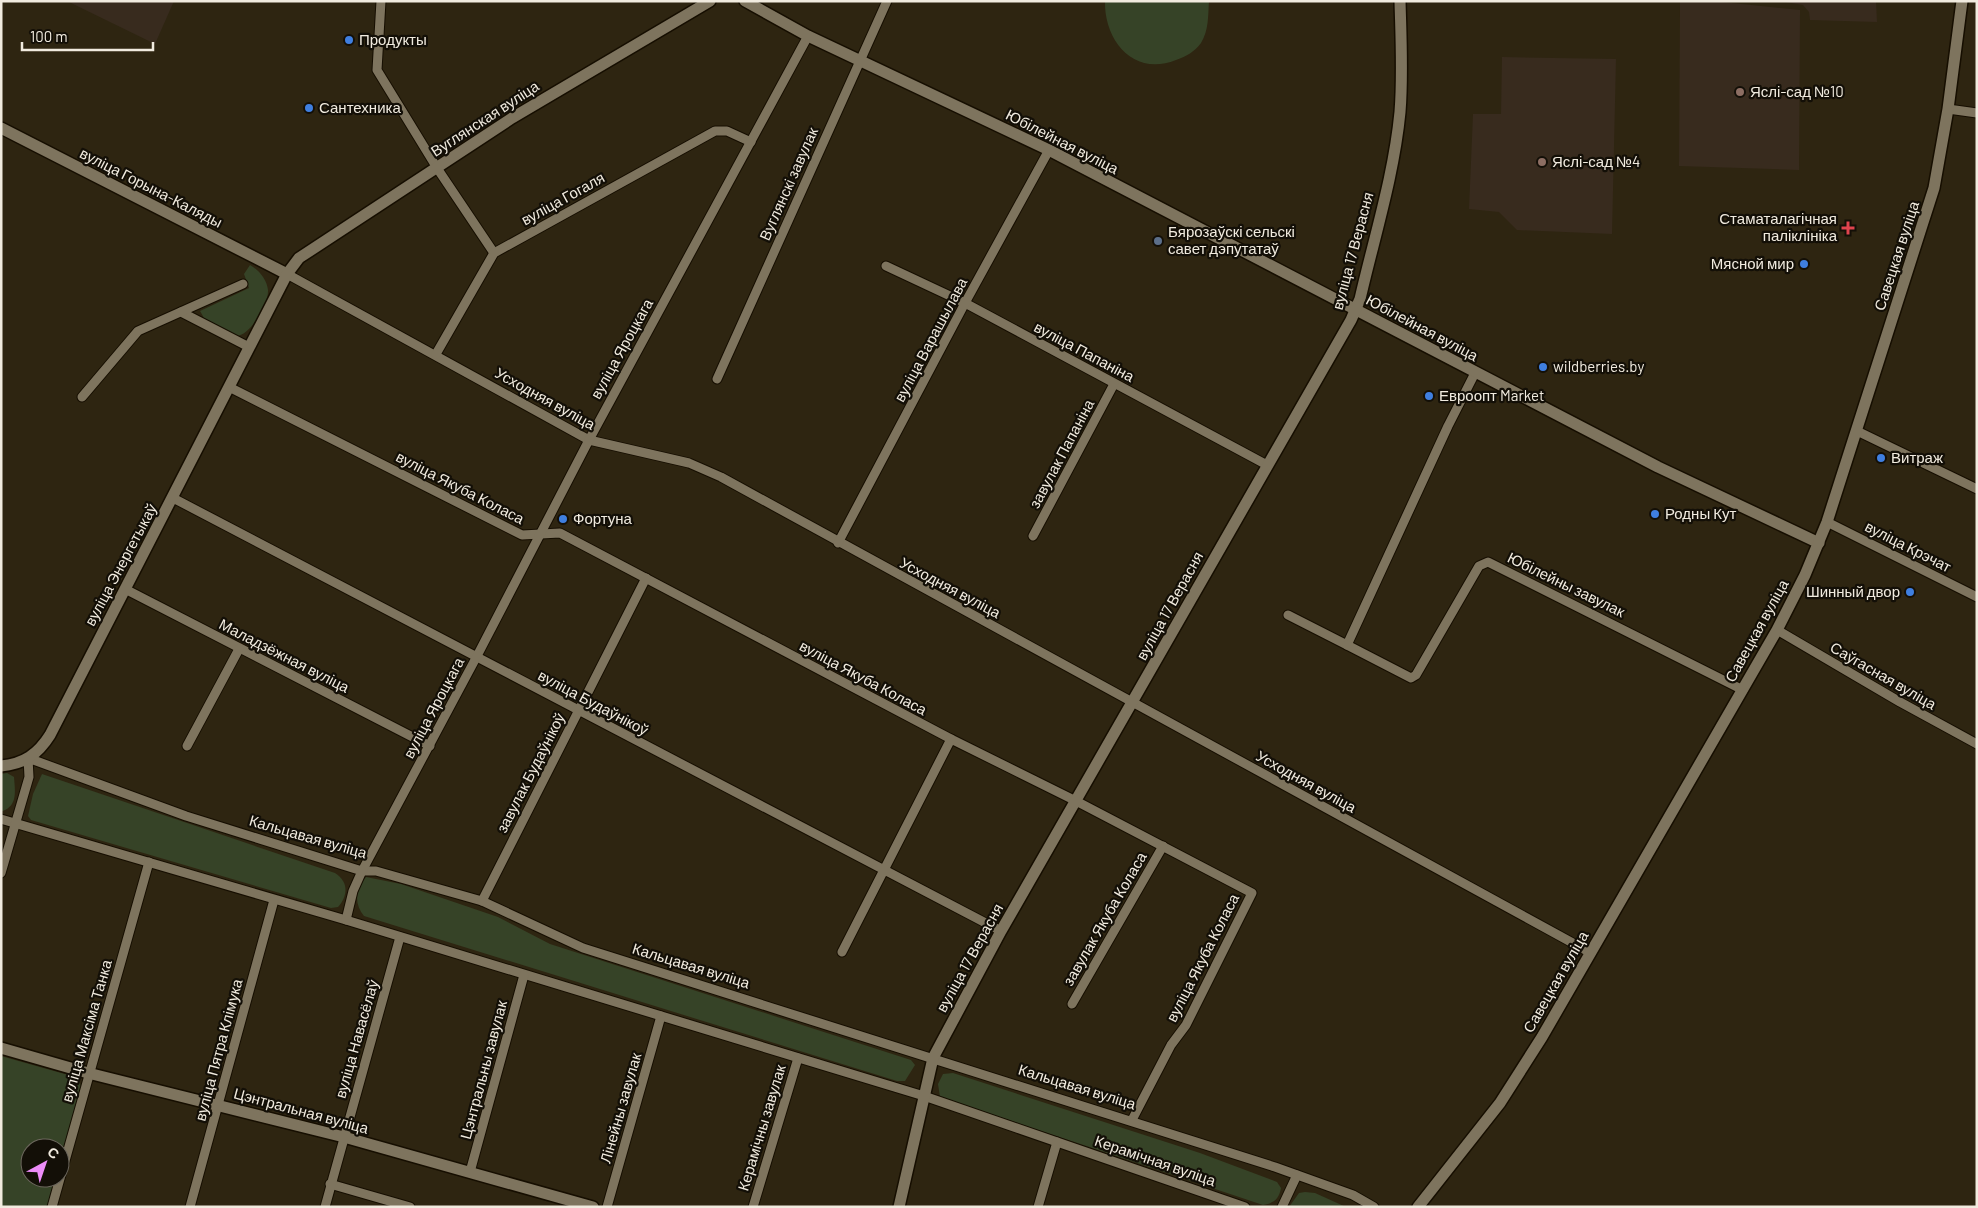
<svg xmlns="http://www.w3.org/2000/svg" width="1978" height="1208" viewBox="0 0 1978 1208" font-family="Barlow,sans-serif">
	<rect width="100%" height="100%" fill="#2e2511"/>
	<!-- education -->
	<g fill="#382b1e">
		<path d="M67 1H174L155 44Z"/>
		<path d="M1713 1 1800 10 1799 170 1679 166 1680 2Z"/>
		<path d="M1780 1H1876L1877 22 1810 20 1809 12 1803 5Z"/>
		<path d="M1502 57 1616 59 1612 234 1517 230 1499 212 1469 209 1473 114H1501Z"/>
	</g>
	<!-- green -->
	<g fill="#364327">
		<path d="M1105 1H1209C1208 15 1209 30 1201 43 1194 52 1187 56 1176 60 1134 77 1104 41 1105 1Z"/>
		<path d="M250 265C259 270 267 280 268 290 269 304 250 335 237 336L204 318 200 311 249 288 244 274Z"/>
		<path d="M7 773 14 777C15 791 18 805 3 811H1V774Z"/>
		<path d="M42 774 335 873C349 882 348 896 338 907L331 908 31 820 28 816 33 794Z"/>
		<path d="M366 877 401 884 498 917 550 944 911 1060 915 1065 905 1081H897L364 916C354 904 355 890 366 877Z"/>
		<path d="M1 1056 79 1078 81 1088 60 1165V1148H30V1178H56L48 1207H1Z"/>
		<path d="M953 1073 1200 1153 1277 1182 1281 1188C1279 1199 1274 1203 1263 1205L940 1097 938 1084 943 1074Z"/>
		<path d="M1305 1192 1315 1193 1346 1207H1289L1299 1193Z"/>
	</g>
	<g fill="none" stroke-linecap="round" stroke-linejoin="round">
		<!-- minor casing -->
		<g stroke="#160e00" stroke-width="11">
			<g id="minor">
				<path d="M381 1 377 70 437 168 494 253"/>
				<path d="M1948 109 1977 113"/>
				<path d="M886 266 965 303 1267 465"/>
				<path d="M287 274 589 440 689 463 721 477 1591 953"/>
				<path d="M181 312 249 347"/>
				<path d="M436 354 494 253 715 131H727L751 142"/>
				<path d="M717 379 887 1"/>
				<path d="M229 387 522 535 560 533 951 739 1076 801 1252 893 1186 1025 1171 1045 1132 1120"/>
				<path d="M82 397 138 331 243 284"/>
				<path d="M1857 431 1977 489"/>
				<path d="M173 498 1001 931"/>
				<path d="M1827 522 1977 597"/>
				<path d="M1033 536 1114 384"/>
				<path d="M838 543 965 303 1049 150"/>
				<path d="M125 589 430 746"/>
				<path d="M1288 615 1347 645 1448 426 1475 373"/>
				<path d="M1777 630 1900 702 1977 744"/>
				<path d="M1347 645 1411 678 1416 675 1479 566 1488 562 1743 690"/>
				<path d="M187 746 239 649"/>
				<path d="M1 819 346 920 924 1096 1245 1207"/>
				<path d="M1 873 29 777 28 758 186 816 362 871H376L482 901 583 948 1275 1167 1353 1195 1374 1207"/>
				<path d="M482 901 646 578"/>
				<path d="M346 920 353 891 362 871 477 656 589 440 808 36"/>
				<path d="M842 952 951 739"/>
				<path d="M1072 1004 1163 846"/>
				<path d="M470 1172 524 975"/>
				<path d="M330 1184 410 1207"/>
				<path d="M52 1207 149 862"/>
				<path d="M190 1207 274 900"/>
				<path d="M325 1207 400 937"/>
				<path d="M607 1207 661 1016"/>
				<path d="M753 1207 798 1058"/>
				<path d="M1038 1207 1057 1142"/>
				<path d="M1282 1207 1297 1175"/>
			</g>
		</g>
		<!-- tertiary casing -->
		<g stroke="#160e00" stroke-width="14">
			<g id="tertiary">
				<path d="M745 1 808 36 1049 150 1658 467 1819 543"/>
				<path d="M1 128 287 274"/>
				<path d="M1 766C24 764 38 754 50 735L287 274 299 258 512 118 710 1"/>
				<path d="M1 1048 88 1073 344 1137 593 1207"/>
				<path d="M899 1207 933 1058 1001 931 1351 320 1360 299C1374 238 1394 175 1400 112 1403 75 1401 38 1400 1"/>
				<path d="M1418 1207 1500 1103 1542 1037 1777 630 1805 575 1827 522 1934 188 1948 109 1962 1"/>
			</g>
		</g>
		<!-- minor -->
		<use href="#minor" stroke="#7e745e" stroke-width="9"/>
		<!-- tertiary -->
		<use href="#tertiary" stroke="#7e745e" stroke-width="11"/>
	</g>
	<!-- markers -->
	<g fill="#3f7fe0" stroke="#130f07" stroke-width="2">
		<circle cx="349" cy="40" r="5"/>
		<circle cx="309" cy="108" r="5"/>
		<circle cx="1804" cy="264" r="5"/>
		<circle cx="1543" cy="367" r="5"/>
		<circle cx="1429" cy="396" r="5"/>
		<circle cx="1881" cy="458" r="5"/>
		<circle cx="1655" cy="514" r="5"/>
		<circle cx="563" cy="519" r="5"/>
		<circle cx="1910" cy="592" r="5"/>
	</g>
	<g fill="#8d6e63" stroke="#130f07" stroke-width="2">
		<circle cx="1740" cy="92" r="5"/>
		<circle cx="1542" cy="162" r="5"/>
	</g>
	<path fill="#e0444e" stroke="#130f07" stroke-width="2" d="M1845.5 220.5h5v5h5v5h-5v5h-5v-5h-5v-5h5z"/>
	<circle fill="#5c6f8a" stroke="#130f07" stroke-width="2" cx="1158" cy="241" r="5"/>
	<g text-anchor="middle" stroke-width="4.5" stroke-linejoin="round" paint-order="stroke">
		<!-- poi labels -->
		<g font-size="15" fill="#f1ebdf" stroke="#130f07" text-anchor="start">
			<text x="359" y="45">Продукты</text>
			<text x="1750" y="97">Яслі-сад №10</text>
			<text x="319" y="113">Сантехника</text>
			<text x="1552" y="167">Яслі-сад №4</text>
			<text x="1837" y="224" text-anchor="end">Стаматалагічная<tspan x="1837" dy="17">паліклініка</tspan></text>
			<text x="1168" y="237">Бярозаўскі сельскі<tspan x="1168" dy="17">савет дэпутатаў</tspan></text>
			<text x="1794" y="269" text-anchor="end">Мясной мир</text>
			<text x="1553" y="372">wildberries.by</text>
			<text x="1439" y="401">Евроопт Market</text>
			<text x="1891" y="463">Витраж</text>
			<text x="1665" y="519">Родны Кут</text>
			<text x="573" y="524">Фортуна</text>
			<text x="1900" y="597" text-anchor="end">Шинный двор</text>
		</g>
		<!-- street labels -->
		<g font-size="15" fill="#f1ebdf" stroke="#130f07">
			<text transform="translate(485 119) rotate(-33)" y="5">Вуглянская вуліца</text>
			<text transform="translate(1062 142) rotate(27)" y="5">Юбілейная вуліца</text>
			<text transform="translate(789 184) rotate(-66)" y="5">Вуглянскі завулак</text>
			<text transform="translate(151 188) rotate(27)" y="5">вуліца Горына-Каляды</text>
			<text transform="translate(563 199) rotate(-29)" y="5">вуліца Гогаля</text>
			<text transform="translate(1353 251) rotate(-75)" y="5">вуліца 17 Верасня</text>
			<text transform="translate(1897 256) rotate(-72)" y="5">Савецкая вуліца</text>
			<text transform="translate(1422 328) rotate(28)" y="5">Юбілейная вуліца</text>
			<text transform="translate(931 340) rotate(-62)" y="5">вуліца Варашылава</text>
			<text transform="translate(622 349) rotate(-61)" y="5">вуліца Яроцкага</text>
			<text transform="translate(1084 352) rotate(28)" y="5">вуліца Папаніна</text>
			<text transform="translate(545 399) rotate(29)" y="5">Усходняя вуліца</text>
			<text transform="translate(1062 454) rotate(-62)" y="5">завулак Папаніна</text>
			<text transform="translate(460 488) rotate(27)" y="5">вуліца Якуба Коласа</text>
			<text transform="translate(1908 547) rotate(27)" y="5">вуліца Крэчат</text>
			<text transform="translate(121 565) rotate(-62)" y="5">вуліца Энергетыкаў</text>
			<text transform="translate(1566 585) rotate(26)" y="5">Юбілейны завулак</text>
			<text transform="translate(950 588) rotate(28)" y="5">Усходняя вуліца</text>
			<text transform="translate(1170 606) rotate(-61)" y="5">вуліца 17 Верасня</text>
			<text transform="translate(1757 631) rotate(-61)" y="5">Савецкая вуліца</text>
			<text transform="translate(284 656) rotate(27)" y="5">Маладзёжная вуліца</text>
			<text transform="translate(1883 676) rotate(30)" y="5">Саўгасная вуліца</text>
			<text transform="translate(863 678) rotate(28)" y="5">вуліца Якуба Коласа</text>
			<text transform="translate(593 703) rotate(28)" y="5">вуліца Будаўнікоў</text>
			<text transform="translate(434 708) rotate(-62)" y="5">вуліца Яроцкага</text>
			<text transform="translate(531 773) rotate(-63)" y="5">завулак Будаўнікоў</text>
			<text transform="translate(1306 782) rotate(29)" y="5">Усходняя вуліца</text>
			<text transform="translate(308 837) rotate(16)" y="5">Кальцавая вуліца</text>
			<text transform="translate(1105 919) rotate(-60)" y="5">завулак Якуба Коласа</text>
			<text transform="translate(970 958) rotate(-61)" y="5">вуліца 17 Верасня</text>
			<text transform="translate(1203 958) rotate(-63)" y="5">вуліца Якуба Коласа</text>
			<text transform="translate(691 966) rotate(17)" y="5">Кальцавая вуліца</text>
			<text transform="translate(1556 982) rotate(-60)" y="5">Савецкая вуліца</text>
			<text transform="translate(87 1031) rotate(-74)" y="5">вуліца Максіма Танка</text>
			<text transform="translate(357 1039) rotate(-74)" y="5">вуліца Навасёлаў</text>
			<text transform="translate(219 1050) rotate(-75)" y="5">вуліца Пятра Клімука</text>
			<text transform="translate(484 1070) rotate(-75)" y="5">Цэнтральны завулак</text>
			<text transform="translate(1077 1087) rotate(17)" y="5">Кальцавая вуліца</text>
			<text transform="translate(621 1108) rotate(-74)" y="5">Лінейны завулак</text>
			<text transform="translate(301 1111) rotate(15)" y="5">Цэнтральная вуліца</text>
			<text transform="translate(762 1128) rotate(-73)" y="5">Керамічны завулак</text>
			<text transform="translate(1155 1161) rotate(19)" y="5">Керамічная вуліца</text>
		</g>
	</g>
	<!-- border -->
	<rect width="1978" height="1208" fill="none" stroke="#f1ebdf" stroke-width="5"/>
	<!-- north arrow -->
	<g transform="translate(45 1163) rotate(40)"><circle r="24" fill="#130f07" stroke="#6c675d"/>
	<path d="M0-4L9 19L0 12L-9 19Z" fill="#ed8cf9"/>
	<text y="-8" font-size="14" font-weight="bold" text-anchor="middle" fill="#f1ebdf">С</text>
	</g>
	<!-- scale -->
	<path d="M22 42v8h131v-8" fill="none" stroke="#f1ebdf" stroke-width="2.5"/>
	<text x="30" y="42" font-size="15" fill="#f1ebdf" stroke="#130f07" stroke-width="4" paint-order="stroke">100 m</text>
</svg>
